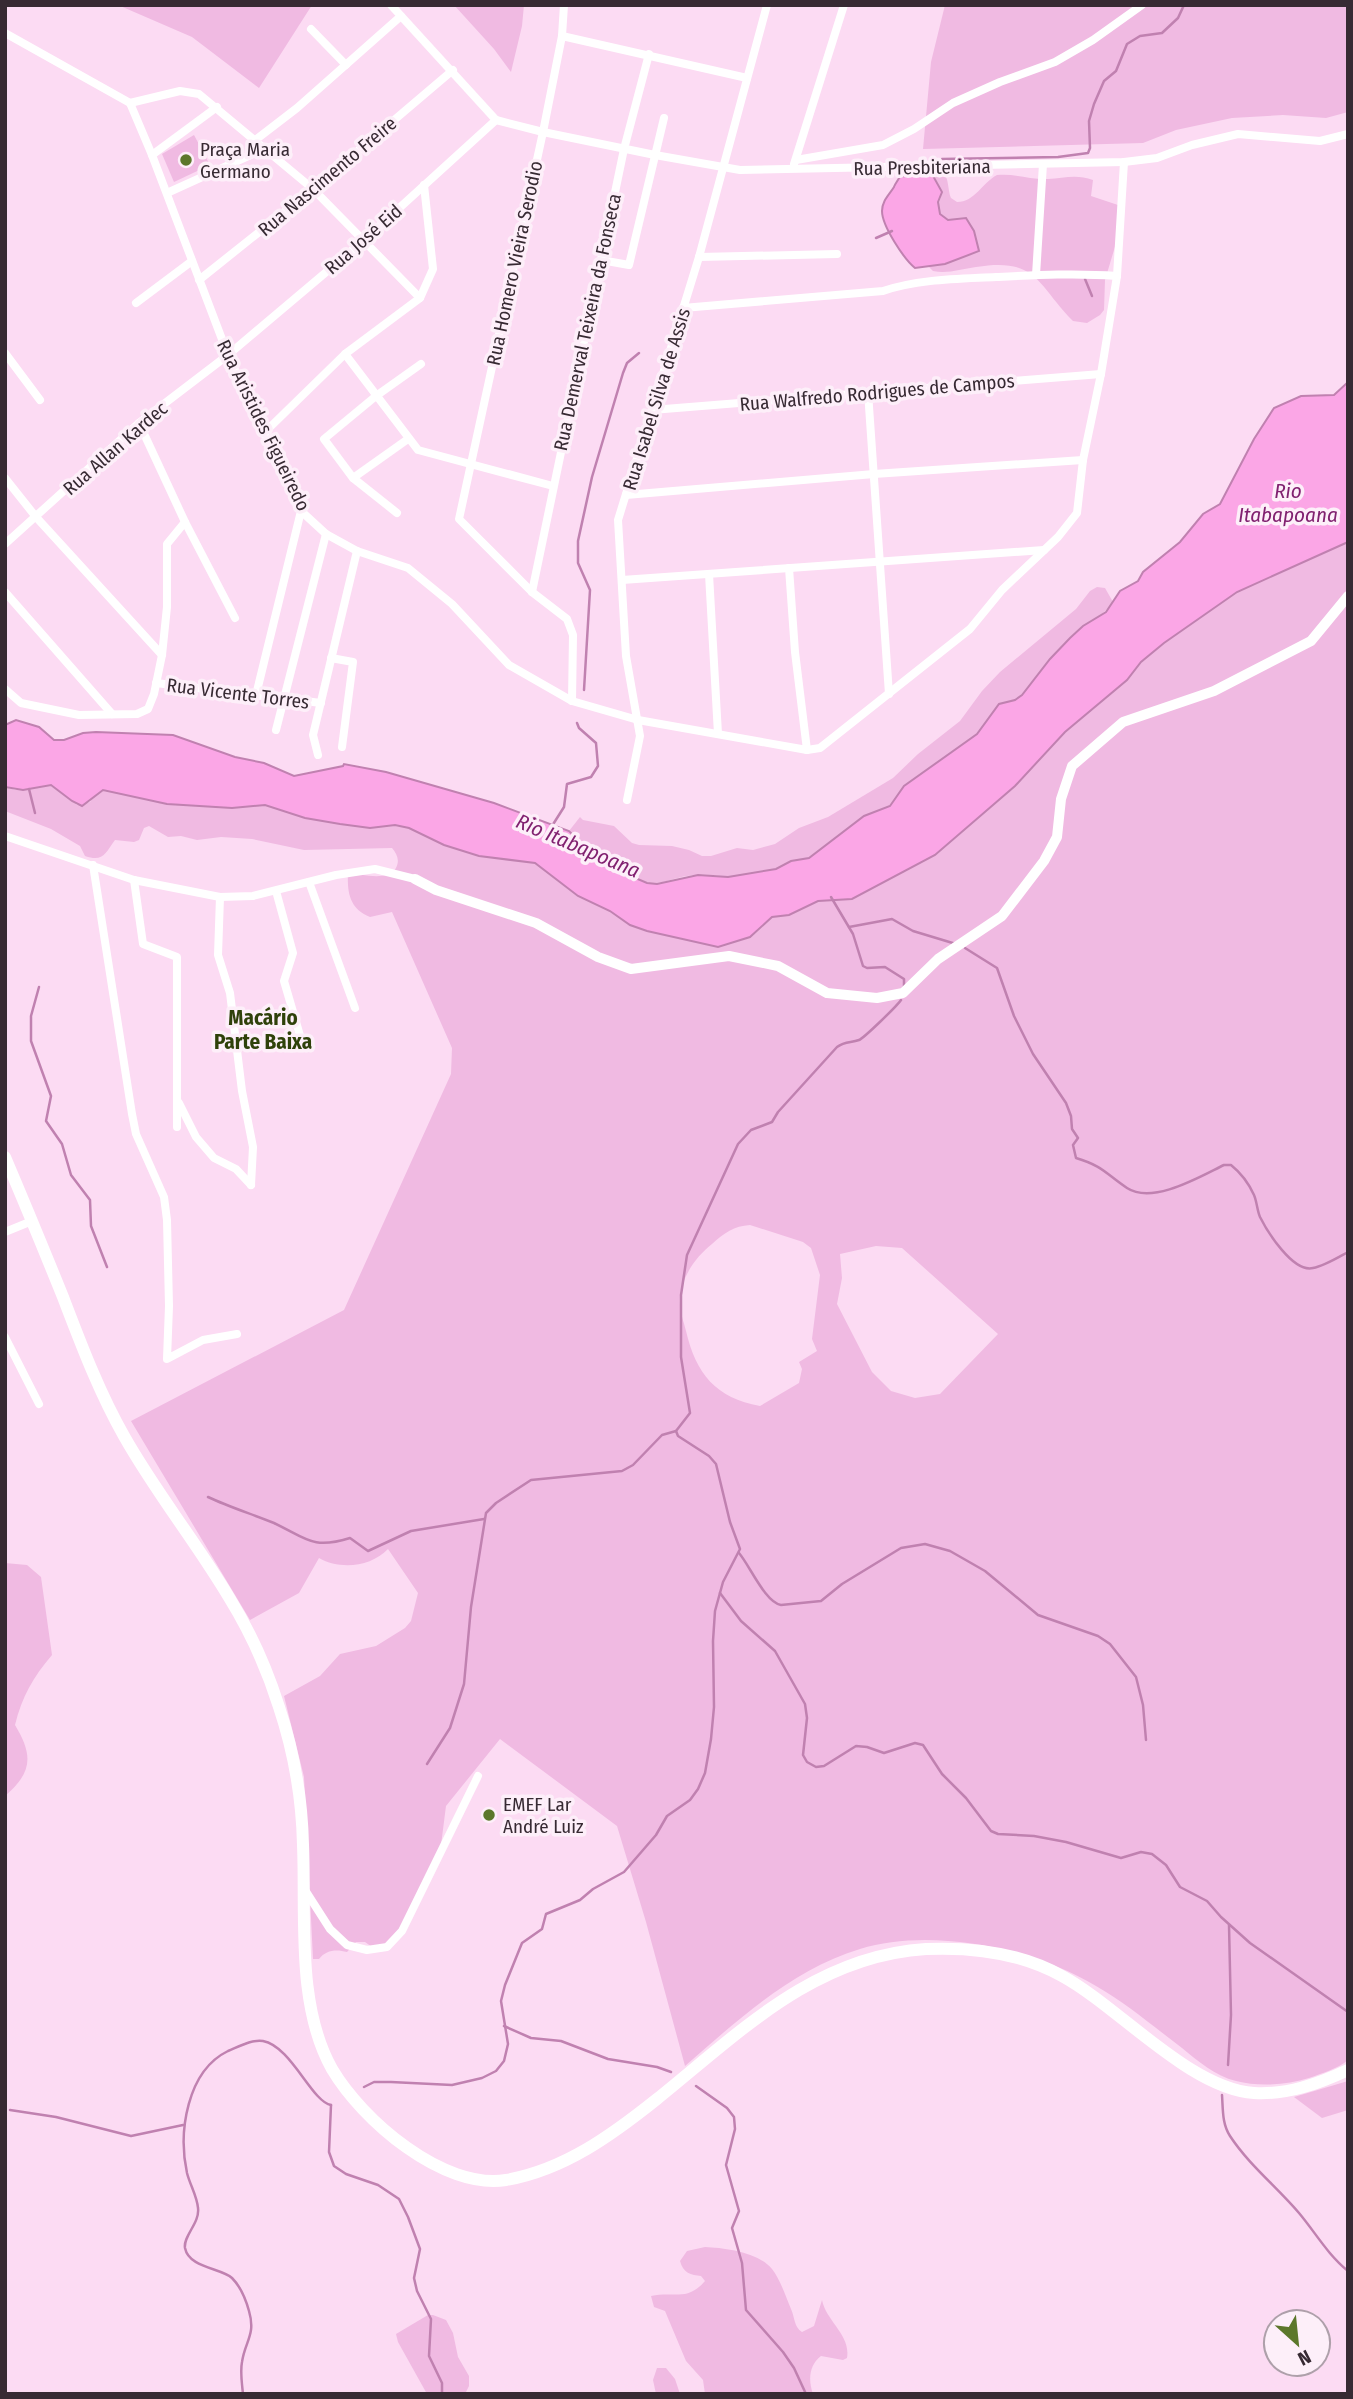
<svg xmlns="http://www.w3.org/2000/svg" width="1353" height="2399" viewBox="0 0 1353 2399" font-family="'Fira Sans Condensed',sans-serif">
	<rect width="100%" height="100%" fill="#fcdbf3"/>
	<!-- green -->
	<g fill="#f0bae2" fill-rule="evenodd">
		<path d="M118 5H312L259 88 192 37Z"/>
		<path d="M454 5H524L522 26 511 72 494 49Z"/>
		<path d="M945 5H1348V112L1326 118 1283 115 1232 118 1176 130 1143 143 923 149 931 62Z"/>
		<path d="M194 135 210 165 174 182 162 154Z"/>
		<path d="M939 169C950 175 947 188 951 198L957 202C975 202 982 183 997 175 1014 173 1031 180 1048 179 1064 178 1077 174 1093 180L1091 196 1118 205 1120 230 1105 280 1104 310 1100 315 1087 323 1073 321C1037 285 1038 257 976 267 961 269 948 274 933 271L928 266 945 264 961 220C951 221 939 220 937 207 936 196 939 206 941 196 942 188 936 179 932 174Z"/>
		<path d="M1348 542V2060C1337 2069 1323 2073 1309 2078 1287 2085 1259 2087 1236 2081 1215 2076 1198 2061 1182 2048 1154 2027 1126 2003 1096 1986 1033 1948 931 1927 860 1949 791 1970 738 2020 685 2066L646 1922 617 1826 500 1739 446 1806 441 1845 393 1943 372 1947 365 1942H356L347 1952C336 1949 326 1950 319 1959H313L304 1777 284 1696 320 1676 340 1654 376 1646 405 1628 411 1621 418 1593 388 1549C371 1567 340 1570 319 1558L299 1593 250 1620 131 1421 344 1310 451 1074 452 1048 392 912 370 917C350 909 347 893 348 873 362 874 387 882 396 868 400 860 397 854 392 848L304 850 252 839 221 837 197 840 181 836 168 837 149 826 144 828 139 840 134 842 115 840C105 854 103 862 85 856L80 846 51 829 5 811V787L16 790 51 785 77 805 90 802 95 794 103 790 167 804 232 808 265 805 305 818 370 828 395 825 409 828 444 845 479 856 535 863 578 896 610 911 630 925 647 931 718 947 750 937 772 917 789 915 818 901 852 899 935 855 1015 786 1065 732 1127 680 1141 662 1164 643 1237 592ZM750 1225 803 1242 811 1248 820 1275 812 1339 817 1351 799 1362 802 1369 799 1383 760 1406C716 1398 696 1374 686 1331 684 1322 680 1313 680 1304 678 1282 695 1257 712 1244 724 1233 734 1226 750 1225ZM876 1246 902 1248 998 1334 940 1394 915 1398 891 1391 872 1372 837 1304 842 1278 840 1254Z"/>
		<path d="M1097 587 1105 588 1113 602C1102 618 1085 623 1071 636 1054 654 1038 676 1022 695L1015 700 999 704 977 734 904 786 890 806 864 816 818 853 809 858 791 861 776 869 728 878C716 874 699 874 687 876 673 878 661 885 647 883L584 856 574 836 569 831 580 817 583 820 614 826 632 843 639 845 672 846 689 850 702 856H711L737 848 753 850 775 844 799 828 828 817 893 778 918 754 960 721 982 691 1000 672 1076 609 1090 591Z"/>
		<path d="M5 1563 27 1565 41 1577 52 1655C33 1677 22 1697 15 1725 33 1755 33 1772 5 1796Z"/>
		<path d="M1348 2081V2110L1322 2118 1294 2097Z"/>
		<path d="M705 2247C725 2248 758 2252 772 2269 780 2279 786 2297 791 2309 795 2318 794 2327 802 2332L814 2326 822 2300C826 2321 851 2335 847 2358L843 2360 821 2356C809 2365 808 2380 813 2394H705L703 2380 686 2361 665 2311 654 2307 651 2296C674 2291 687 2302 705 2281L701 2276C691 2275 683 2273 680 2261L687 2251Z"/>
		<path d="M428 2315H433L446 2320 453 2333 458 2357 469 2376V2386L465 2394H427L398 2342 396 2334Z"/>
		<path d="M657 2368H666L675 2379 680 2394H656L653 2380Z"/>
	</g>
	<!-- water -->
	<g fill="#fba6e6" stroke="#c081b0" stroke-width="2">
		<path d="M932 174 942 192 938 202 940 214 948 220 966 218 974 231 979 251 945 264 915 268C904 259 882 226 882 211 882 201 889 195 894 187 894 186 899 178 900 177 902 175 923 177 932 174Z"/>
		<path d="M1348 382V542L1237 592 1164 643 1141 662 1127 680 1065 732 1015 786 935 855 852 899 818 901 789 915 772 917 750 937 718 947 647 931 630 925 610 911 578 896 535 863 479 856 444 845 409 828 395 825 370 828 340 824 305 818 265 805 232 808 167 804 103 790 82 806 72 801 51 785 23 790 5 787V725L16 720 39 727 54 740H64L83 733 96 732 173 735 235 757 264 763 294 776 343 766 344 764 386 772 494 803 569 831 574 836 584 856 647 883 657 884 698 875 728 877 776 869 791 861 809 858 864 816 890 806 904 786 977 734 999 704 1015 700 1022 695 1050 659 1070 638 1083 626 1106 612 1120 591 1138 581 1143 572 1180 542 1203 514 1220 504 1254 439 1274 408 1301 396 1334 395Z"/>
	</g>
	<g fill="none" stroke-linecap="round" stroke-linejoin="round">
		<!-- stream -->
		<g stroke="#c081b0" stroke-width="2.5">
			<path d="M942 159 1058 157 1088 153 1090 148 1089 121 1094 104 1104 81 1116 71 1127 44 1140 36 1162 33 1178 18 1184 5"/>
			<path d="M876 238 892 231"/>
			<path d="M1085 279 1092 296"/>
			<path d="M584 690 590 590 578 563V541L592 477 623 373 627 363 639 353"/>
			<path d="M29 789 35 813"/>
			<path d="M552 826 564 807 567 784 591 777 598 766 596 743 579 728 577 723"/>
			<path d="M831 897 853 934 863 966 867 968 885 967 904 979V987"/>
			<path d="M849 927 892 919 913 931 956 944"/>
			<path d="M965 948 997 968 1014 1016 1033 1054 1066 1103 1071 1116 1072 1129 1078 1138 1073 1145 1076 1158C1103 1166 1106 1174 1127 1188 1153 1205 1201 1176 1224 1165H1231C1241 1173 1249 1184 1254 1195 1257 1202 1257 1210 1260 1217 1267 1231 1293 1273 1313 1268 1324 1266 1337 1258 1348 1252"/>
			<path d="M39 987 31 1016V1041L51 1096 46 1121 62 1144 71 1175 90 1200 91 1226 107 1267"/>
			<path d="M208 1497C229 1507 252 1514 274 1523 306 1538 312 1550 350 1538L368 1551 411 1531 484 1519"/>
			<path d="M739 1553C750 1566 765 1602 781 1605L821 1601 842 1584 901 1548 925 1544 950 1551 985 1571 1038 1615 1098 1636 1110 1644 1136 1677 1143 1705 1146 1740"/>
			<path d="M720 1593 741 1621 775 1651 805 1704 807 1718 803 1755 807 1762 816 1767 824 1766 856 1746 867 1747 884 1753 915 1743 923 1745 942 1774 966 1798 991 1831 998 1834 1034 1836 1066 1842 1121 1858 1141 1852 1152 1854 1166 1865 1180 1887 1207 1901 1221 1917 1250 1943 1348 2012"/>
			<path d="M427 1764 450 1728 464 1684 471 1607 486 1513 496 1503 531 1480 622 1471 633 1465 662 1435 676 1431 690 1413 681 1357V1295L687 1255 738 1144 751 1130 772 1122 778 1112 837 1047C845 1041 851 1043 859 1040 864 1038 897 1006 901 1000"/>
			<path d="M504 2026 531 2038 561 2041 608 2059 657 2067 671 2072"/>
			<path d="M1228 2065 1231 2015 1229 1925"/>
			<path d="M696 2086 727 2108 734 2117 735 2129 726 2165 739 2211 732 2228 742 2263 746 2310 783 2352 794 2368 806 2394"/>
			<path d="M364 2087 374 2082H391L452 2085 482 2078 496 2071 504 2061 508 2044 501 2001 505 1985 522 1943 542 1929 546 1914 580 1900 593 1889 624 1872 656 1835 667 1816 690 1800 698 1789 705 1773 711 1739 714 1707 713 1641 715 1611 723 1582 740 1549 730 1522 716 1464 709 1456 678 1436 676 1431"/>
			<path d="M1222 2095C1223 2109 1222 2124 1230 2136 1249 2165 1277 2187 1299 2213 1315 2232 1328 2255 1348 2271"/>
			<path d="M331 2105 329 2152 334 2166 346 2174 378 2185 399 2199 408 2217 420 2249 414 2278 417 2291 431 2319 429 2356 442 2383V2394"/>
			<path d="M10 2110 56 2117 131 2136 183 2125"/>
			<path d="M243 2394C242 2384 240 2372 242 2362 245 2341 256 2335 249 2311 246 2300 241 2287 232 2278 221 2268 189 2268 185 2248 183 2236 200 2223 198 2208 197 2196 190 2185 187 2173 178 2132 187 2071 228 2051 238 2047 252 2039 263 2041 291 2046 312 2102 331 2105"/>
		</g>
		<!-- minor -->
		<g stroke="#fff" stroke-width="8">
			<path d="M391 5 496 120"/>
			<path d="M564 5 562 36 543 132 459 519 532 592 567 619 573 635 572 701"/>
			<path d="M311 29 346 65"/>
			<path d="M5 33 130 103 152 155 228 355 264 433 301 511 326 534 357 551 408 568 452 604 509 665 572 701 638 720 807 750 820 748 970 629 1002 590 1058 537 1077 513 1083 460 1101 374 1117 276 1124 162"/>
			<path d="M562 36 747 78"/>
			<path d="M130 103 180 91 199 94 313 189 420 298"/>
			<path d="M496 120 543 132 655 155 740 170 1124 162 1157 158 1192 145 1238 134 1320 141 1348 134"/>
			<path d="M254 141 297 108 401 16"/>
			<path d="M152 155 217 107"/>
			<path d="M796 160 883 145 914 129 953 103 1000 82 1055 62 1093 40 1142 5"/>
			<path d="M794 164 844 5"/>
			<path d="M167 193 264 149"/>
			<path d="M699 257 837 254"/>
			<path d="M601 260 629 265 664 118"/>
			<path d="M1036 275 1043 164"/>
			<path d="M199 280 313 189 453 70"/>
			<path d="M136 303 192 261"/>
			<path d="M683 308 883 291C918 279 959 279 996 277 1037 275 1076 273 1117 276"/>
			<path d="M5 353 40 400"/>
			<path d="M345 354 418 450 553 486"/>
			<path d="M868 392 889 694"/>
			<path d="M652 410 1101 374"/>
			<path d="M139 423 185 522 235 618"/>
			<path d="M264 433 345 354 420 298 433 269 424 185"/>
			<path d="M5 478 36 517 162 655"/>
			<path d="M353 478 408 439"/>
			<path d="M626 495 874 474 1083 460"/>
			<path d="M397 513 353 478 324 439 376 396 421 364"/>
			<path d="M5 544 139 423 228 355 363 241 496 120"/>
			<path d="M789 568 795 652 807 750"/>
			<path d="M709 574 718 734"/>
			<path d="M622 580 1044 550"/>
			<path d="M5 592 112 714"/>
			<path d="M532 592 624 149 649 54"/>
			<path d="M331 658 353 662 342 747"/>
			<path d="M156 683 321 703"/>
			<path d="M5 689 21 703 79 715 137 714 148 709 154 694 162 655 167 607V544L185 522"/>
			<path d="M256 695 301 511"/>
			<path d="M276 730 326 534"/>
			<path d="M318 755 313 735 357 551"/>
			<path d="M627 800 640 736 626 656 618 520 699 257 767 5"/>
			<path d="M5 836 134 880 220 897 253 896 336 875 375 869 415 879"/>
			<path d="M93 865 132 1114 136 1134 164 1197 167 1220 169 1306 167 1359 203 1340 237 1334"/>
			<path d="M134 880 143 944 177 957V1127"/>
			<path d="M309 882 355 1008"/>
			<path d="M276 891 293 953 284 981 301 1039"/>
			<path d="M220 897 218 955 230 993 242 1091 253 1147 251 1185"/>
			<path d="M179 1103 196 1137 214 1158 236 1169 251 1185"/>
			<path d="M5 1232 32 1221"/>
			<path d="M5 1337 39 1404"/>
			<path d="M305 1890 330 1929 347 1945 367 1950 387 1947 402 1931 478 1776"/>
		</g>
		<!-- tertiary -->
		<path stroke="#fff" stroke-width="10" d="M415 879 436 890 536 923 598 957 631 969 729 956 778 966 827 993 877 998 903 993 938 959 1002 916 1044 861 1057 837 1061 799 1072 766 1123 722 1214 691 1311 641 1348 596"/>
		<!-- primary -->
		<path stroke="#fff" stroke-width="12" d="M5 1157C25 1204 44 1250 63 1297 81 1344 99 1392 124 1436 156 1493 197 1543 230 1599 251 1633 267 1669 279 1707 294 1752 302 1798 303 1845 306 1916 296 2005 332 2069 362 2120 443 2190 506 2180 564 2170 612 2135 657 2099 739 2033 814 1956 926 1949 972 1947 1021 1953 1062 1976 1119 2007 1190 2089 1254 2093 1287 2095 1318 2084 1348 2070"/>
	</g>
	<!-- markers -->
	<g fill="#5c772b" stroke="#fdeff9" stroke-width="2.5">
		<circle cx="186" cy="160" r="7"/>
		<circle cx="489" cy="1815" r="7"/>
	</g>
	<g text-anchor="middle" stroke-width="7" stroke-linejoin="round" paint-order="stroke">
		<!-- poi labels -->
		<g font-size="19" fill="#372a33" stroke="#fdeff9" text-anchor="start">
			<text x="200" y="156">Praça Maria<tspan x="200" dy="22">Germano</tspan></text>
			<text x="503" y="1811">EMEF Lar<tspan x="503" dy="22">André Luiz</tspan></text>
		</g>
		<!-- street labels -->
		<g font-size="19" fill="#372a33" stroke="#fdeff9">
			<text transform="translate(922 167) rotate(-1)" y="7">Rua Presbiteriana</text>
			<text transform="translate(327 176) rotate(-40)" y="7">Rua Nascimento Freire</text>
			<text transform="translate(363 239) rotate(-41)" y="7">Rua José Eid</text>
			<text transform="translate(514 263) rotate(-78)" y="7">Rua Homero Vieira Serodio</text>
			<text transform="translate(587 322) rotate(-78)" y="7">Rua Demerval Teixeira da Fonseca</text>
			<text transform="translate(877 392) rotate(-5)" y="7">Rua Walfredo Rodrigues de Campos</text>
			<text transform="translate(656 399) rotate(-73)" y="7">Rua Isabel Silva de Assis</text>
			<text transform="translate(264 425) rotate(64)" y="7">Rua Aristides Figueiredo</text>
			<text transform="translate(115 448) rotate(-41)" y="7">Rua Allan Kardec</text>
			<text transform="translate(238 693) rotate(7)" y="7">Rua Vicente Torres</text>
		</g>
		<!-- water labels -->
		<g font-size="21" font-style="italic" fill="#812170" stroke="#fdeff9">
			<text x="1288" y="498">Rio<tspan x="1288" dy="24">Itabapoana</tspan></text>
			<text transform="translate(578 846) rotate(23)" y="7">Rio Itabapoana</text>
		</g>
		<!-- neighbourhood labels -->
		<g font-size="21" font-weight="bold" fill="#2f410a" stroke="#fdeff9">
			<text x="263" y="1025">Macário<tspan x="263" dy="24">Parte Baixa</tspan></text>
		</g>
	</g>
	<!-- border -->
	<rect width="1353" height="2399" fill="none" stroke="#372a33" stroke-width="14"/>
	<!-- north arrow -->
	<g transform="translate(1297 2343) rotate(153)"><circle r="33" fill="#fdeff9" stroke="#aea0aa" stroke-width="2"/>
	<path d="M0-5L12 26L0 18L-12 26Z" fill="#5c772b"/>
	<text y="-10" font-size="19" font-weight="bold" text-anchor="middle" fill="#372a33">N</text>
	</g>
</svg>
